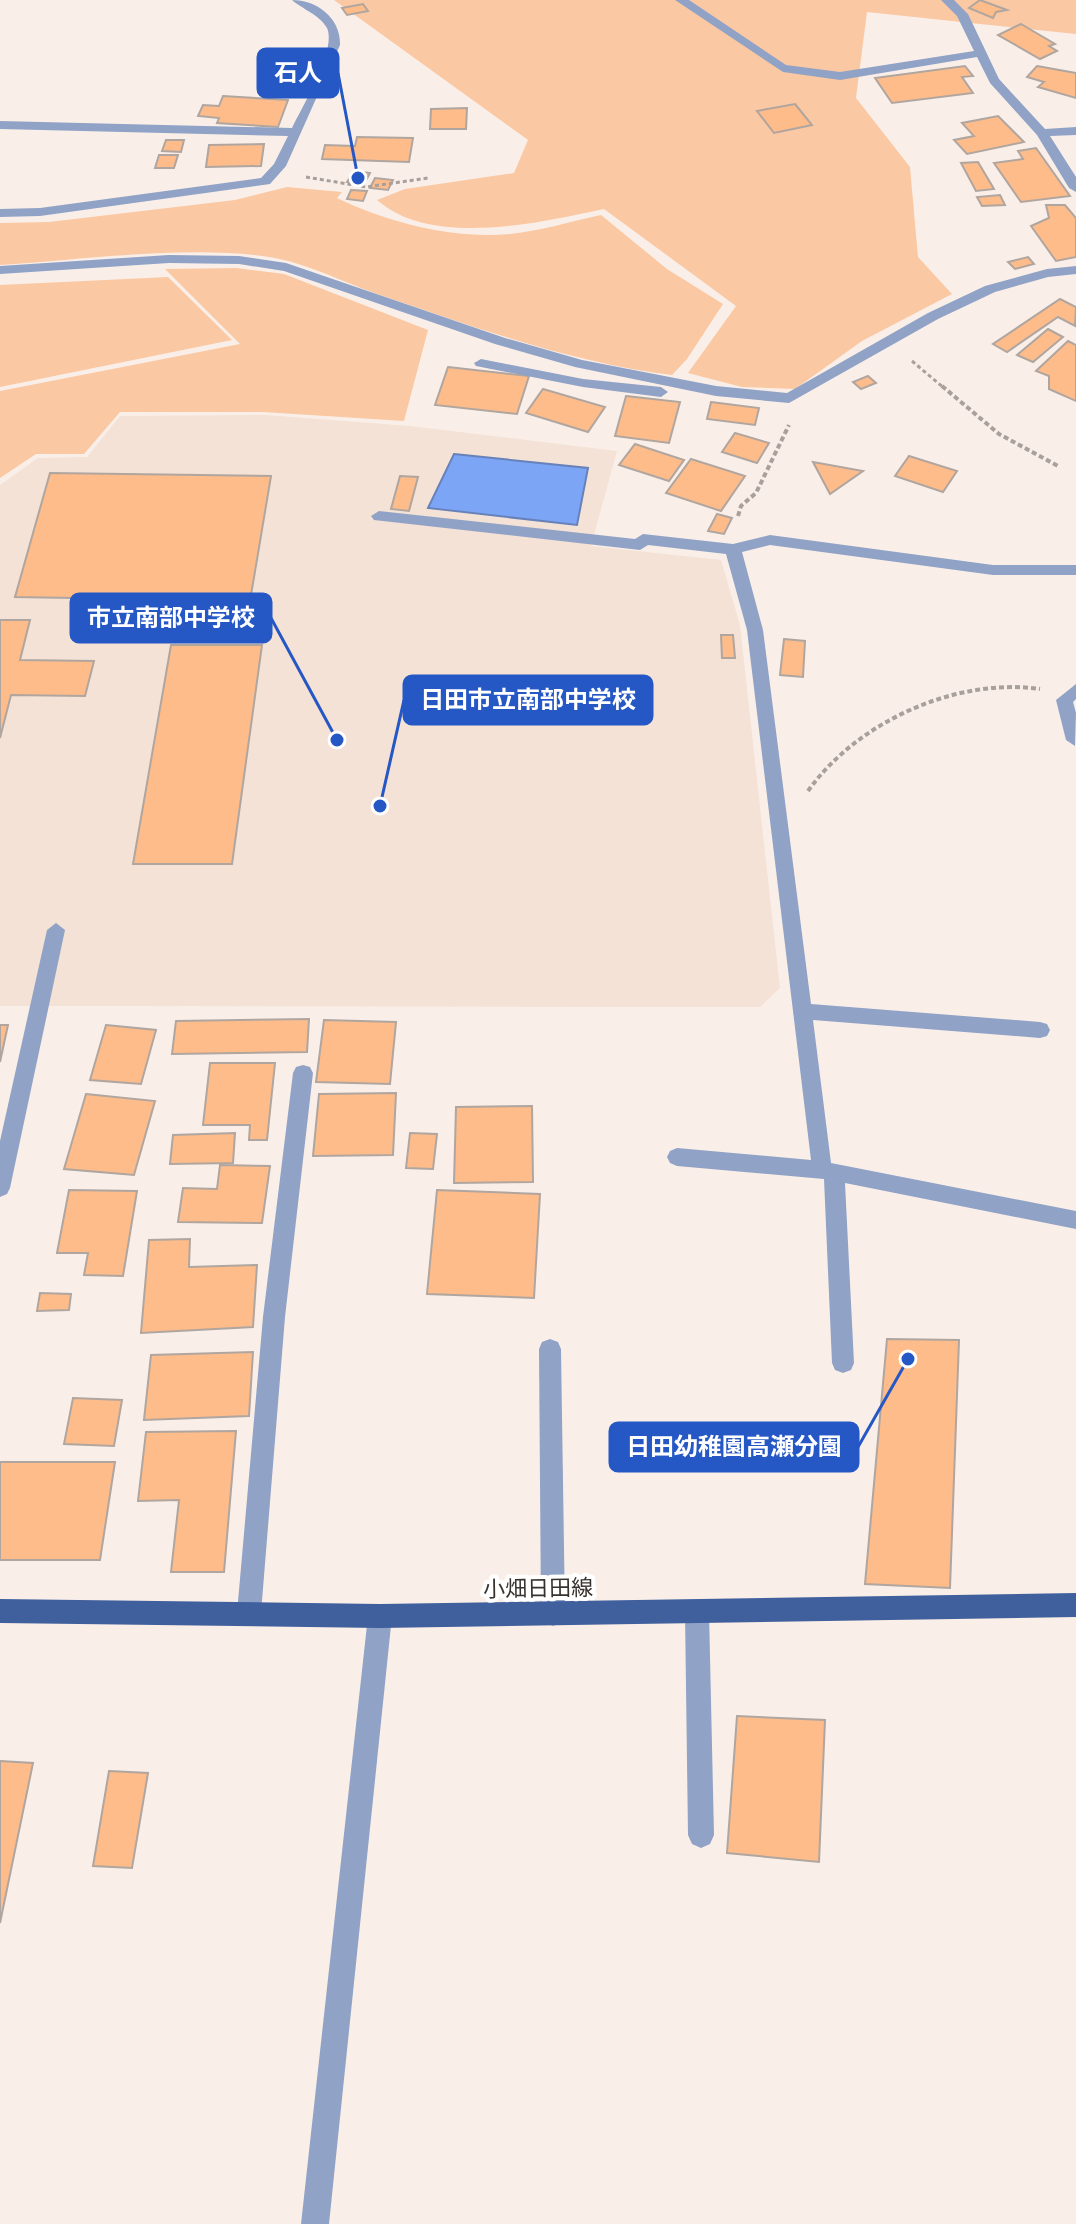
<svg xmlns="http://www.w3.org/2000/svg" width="1076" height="2224" viewBox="0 0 1076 2224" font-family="Signika,'Noto Sans JP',sans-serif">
	<rect width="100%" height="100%" fill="#faefe8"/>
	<!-- built -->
	<path fill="#f3e2d5" d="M266 415 410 426 617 451 591 546 721 560 740 625 780 988 760 1007 0 1006V485L38 458 87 457 120 416Z"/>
	<!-- green -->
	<g fill="#fac8a3">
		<path d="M334 0H1076V34L867 12 856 98 910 167 918 257 952 294 862 341 795 389 742 387 688 373 736 306 604 209C538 223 432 248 377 200L405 189 514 173 528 140Z"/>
		<path d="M287 187 342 192 337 198C389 223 452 239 510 234 541 231 572 221 601 215L667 269 723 304 687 359 672 375C574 363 476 328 383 296 353 286 323 271 292 262 215 241 82 260 0 265V223L49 222 235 200Z"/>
		<path d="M236 268 284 274 428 330 404 421 263 412H120L84 454H36L0 478V391L240 344 165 269Z"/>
		<path d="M168 277 232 340 0 387V285Z"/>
	</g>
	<!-- water -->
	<path fill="#7ca5f6" stroke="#6782ba" stroke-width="2" d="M454 454 588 468 577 525 428 508Z"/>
	<!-- building -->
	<g fill="#febc8a" stroke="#b0a69f" stroke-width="2">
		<path d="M980 0 1007 10 996 12 993 18 969 8Z"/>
		<path d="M363 4 368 11 347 15 342 8Z"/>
		<path d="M1021 24 1055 44 1049 46 1057 51 1040 59 998 35Z"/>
		<path d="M965 66 973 76 962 77 973 93 892 103 875 78Z"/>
		<path d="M1037 66 1076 73V98L1038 87 1044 82 1027 77Z"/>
		<path d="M223 96 288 100 278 127 217 123 219 118 198 116 203 105 219 106Z"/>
		<path d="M795 104 812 125 774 133 757 111Z"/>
		<path d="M467 108 466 129H430L431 109Z"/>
		<path d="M998 116 1024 142 967 154 954 140 974 136 962 123Z"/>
		<path d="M357 137 413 138 409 162 322 159 325 145 355 146Z"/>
		<path d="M166 140H184L181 152 162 151Z"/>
		<path d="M264 144 261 166 206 167 209 145Z"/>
		<path d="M1036 148 1070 196 1021 202 994 163 1023 159 1018 151Z"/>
		<path d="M159 155H178L174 168H155Z"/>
		<path d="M978 162 994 189 976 191 961 163Z"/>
		<path d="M354 171 370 173 364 184 347 182Z"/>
		<path d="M375 178 393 180 388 190 370 188Z"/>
		<path d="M351 190 367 191 363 201 347 199Z"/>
		<path d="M1000 195 1005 205 982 206 977 197Z"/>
		<path d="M1046 205H1065L1076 218V257L1056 261 1031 226 1049 218Z"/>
		<path d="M1028 257 1034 264 1015 269 1008 262Z"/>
		<path d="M1060 299 1076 307 1075 326 1058 317 1007 352 993 344Z"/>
		<path d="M1048 329 1063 337 1033 362 1017 355Z"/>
		<path d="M1068 341 1076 345V401L1049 389V376L1036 371Z"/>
		<path d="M448 367 529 376 517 414 435 405Z"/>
		<path d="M868 376 876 383 861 389 853 382Z"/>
		<path d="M543 389 605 407 588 432 526 413Z"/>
		<path d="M626 396 680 402 669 443 615 436Z"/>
		<path d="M711 402 759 408 755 425 707 419Z"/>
		<path d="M735 433 769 443 757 463 722 452Z"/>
		<path d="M635 444 684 460 669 481 619 465Z"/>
		<path d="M909 456 957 471 943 492 895 476Z"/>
		<path d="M691 459 745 476 721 511 666 493Z"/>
		<path d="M813 462 863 471 830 494Z"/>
		<path d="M50 473 271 476 250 601 15 597Z"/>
		<path d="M400 476 418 477 409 511 391 509Z"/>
		<path d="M717 514 732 518 724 534 708 531Z"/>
		<path d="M0 620H30L20 660 94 661 85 696 11 695 0 738Z"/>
		<path d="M721 635H733L735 658H722Z"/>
		<path d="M784 639 805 641 803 677 780 675Z"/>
		<path d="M171 645H262L232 864H133Z"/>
		<path d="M309 1019 307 1052 172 1054 176 1021Z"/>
		<path d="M324 1020 396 1022 390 1084 316 1082Z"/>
		<path d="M0 1025H8L0 1062Z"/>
		<path d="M106 1025 156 1030 141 1084 90 1080Z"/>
		<path d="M210 1063H275L267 1140H249L250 1125H203Z"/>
		<path d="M396 1093 393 1155 313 1156 319 1094Z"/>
		<path d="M86 1094 155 1101 134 1175 64 1169Z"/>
		<path d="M532 1106 533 1182 454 1183 456 1107Z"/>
		<path d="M235 1133 233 1163 170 1164 173 1135Z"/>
		<path d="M410 1133 437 1134 433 1169 406 1168Z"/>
		<path d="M220 1165 270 1166 262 1223 178 1222 183 1188 217 1189Z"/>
		<path d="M69 1190 137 1191 123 1276 84 1275 88 1253H57Z"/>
		<path d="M437 1190 540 1194 534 1298 427 1294Z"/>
		<path d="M190 1239 189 1267 257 1265 253 1327 141 1333 149 1240Z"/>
		<path d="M40 1293 71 1294 69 1310 37 1311Z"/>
		<path d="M887 1339 959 1340 950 1588 865 1584Z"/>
		<path d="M253 1352 249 1416 144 1420 151 1355Z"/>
		<path d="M73 1398 122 1400 114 1446 64 1444Z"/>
		<path d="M236 1431 224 1572H171L179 1500 138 1501 146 1432Z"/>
		<path d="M0 1462H115L100 1560H0Z"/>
		<path d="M737 1716 825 1720 819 1862 727 1853Z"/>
		<path d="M0 1761 33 1763 0 1923Z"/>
		<path d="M109 1771 148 1773 132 1868 93 1866Z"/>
	</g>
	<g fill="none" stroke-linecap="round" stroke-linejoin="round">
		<!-- path-far1 -->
		<g stroke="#a8a09b" stroke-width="3" stroke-dasharray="4 3" stroke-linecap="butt">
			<path d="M306 177 366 187 428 178"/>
			<path d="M912 361 944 388"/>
		</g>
		<!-- path -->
		<g stroke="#a8a09b" stroke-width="4" stroke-dasharray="5 3" stroke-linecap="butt">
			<path d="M942 386 999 434 1058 466"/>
			<path d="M738 516 741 506 756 493 789 425"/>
			<path d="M808 791C857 722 956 677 1040 689"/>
		</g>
		<!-- minor -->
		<g fill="#90a2c6" fill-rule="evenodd">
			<path d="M292 0C317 0 341 18 340 45L286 166 270 184 40 216 0 217V209L40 208 261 178 274 164 288 136 0 129V121L292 128C302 107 337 50 327 28 320 15 302 9 292 0Z"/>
			<path d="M675 0H689L786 65 840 72 974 51 957 16 941 0H954L968 14 999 79 1045 129 1076 127V135L1050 136 1076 177V192L1069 188 1037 135 990 83 977 57 840 80 783 72Z"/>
			<path d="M169 255 239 256 286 263 505 338 582 360 716 386 787 393 928 313 985 286 1047 269 1076 266V274L1048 277 995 292 938 319 789 403 716 396 575 367 495 344 284 271 239 264 169 263 0 274V266Z"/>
			<path d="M481 359 583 379 661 387 668 392 661 397 583 387 476 366 474 363Z"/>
			<path d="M379 511 635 539 643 534 733 544 770 535 993 565H1076V575H993L770 545 742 552 763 630 811 1004 1040 1022 1047 1024 1050 1030 1047 1036 1040 1038 813 1020 831 1163 1076 1211V1229L845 1183 854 1363 851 1370 843 1373 835 1370 832 1363 824 1179 677 1166 670 1163 667 1157 670 1151 677 1148 811 1160 747 630 726 554 648 545 640 550 374 520 371 516Z"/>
			<path d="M1076 684V699L1073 702 1076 713 1075 746 1066 740 1056 700Z"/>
			<path d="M56 923 65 930 10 1188 7 1194 0 1197V1141L47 930Z"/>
			<path d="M303 1065 310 1067 313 1073 285 1317 261 1613 257 1621 249 1625 241 1621 237 1613 263 1317 293 1073 296 1067Z"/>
			<path d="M550 1339 558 1342 561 1349 565 1614 561 1622 553 1626 545 1622 541 1614 539 1349 542 1342Z"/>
			<path d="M697 1600 705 1604 709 1612 714 1835 710 1844 701 1848 692 1844 688 1835 685 1612 689 1604Z"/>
			<path d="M380 1604 388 1608 392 1616 329 2224H301L368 1616 372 1608Z"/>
		</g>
		<!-- major -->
		<path fill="#405f9d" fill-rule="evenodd" d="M1076 1593V1617L380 1628 0 1623V1599L380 1604Z"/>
	</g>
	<g text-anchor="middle" stroke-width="8" stroke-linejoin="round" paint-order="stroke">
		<!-- street labels -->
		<g font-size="22" fill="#36322f" stroke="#fff">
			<text transform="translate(538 1588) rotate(-1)" y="8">小畑日田線</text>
		</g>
	</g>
	<!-- callouts -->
	<path fill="none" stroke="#2557c5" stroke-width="3" d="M358 178L338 73M337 740L271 618M380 806L404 700M908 1359L858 1447"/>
	<g fill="#2557c5" stroke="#fff" stroke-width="3">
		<circle cx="358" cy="178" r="8"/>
		<circle cx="337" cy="740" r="8"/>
		<circle cx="380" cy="806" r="8"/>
		<circle cx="908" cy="1359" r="8"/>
	</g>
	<g fill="#2557c5" stroke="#2557c5" stroke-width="3">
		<rect x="258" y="49" width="80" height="48" rx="8"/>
		<rect x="71" y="594" width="200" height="48" rx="8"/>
		<rect x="404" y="676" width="248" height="48" rx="8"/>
		<rect x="610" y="1423" width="248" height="48" rx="8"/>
	</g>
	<g font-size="24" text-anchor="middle" font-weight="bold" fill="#fff">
		<text x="298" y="81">石人</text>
		<text x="171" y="626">市立南部中学校</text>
		<text x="528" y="708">日田市立南部中学校</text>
		<text x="734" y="1455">日田幼稚園高瀬分園</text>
	</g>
</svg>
